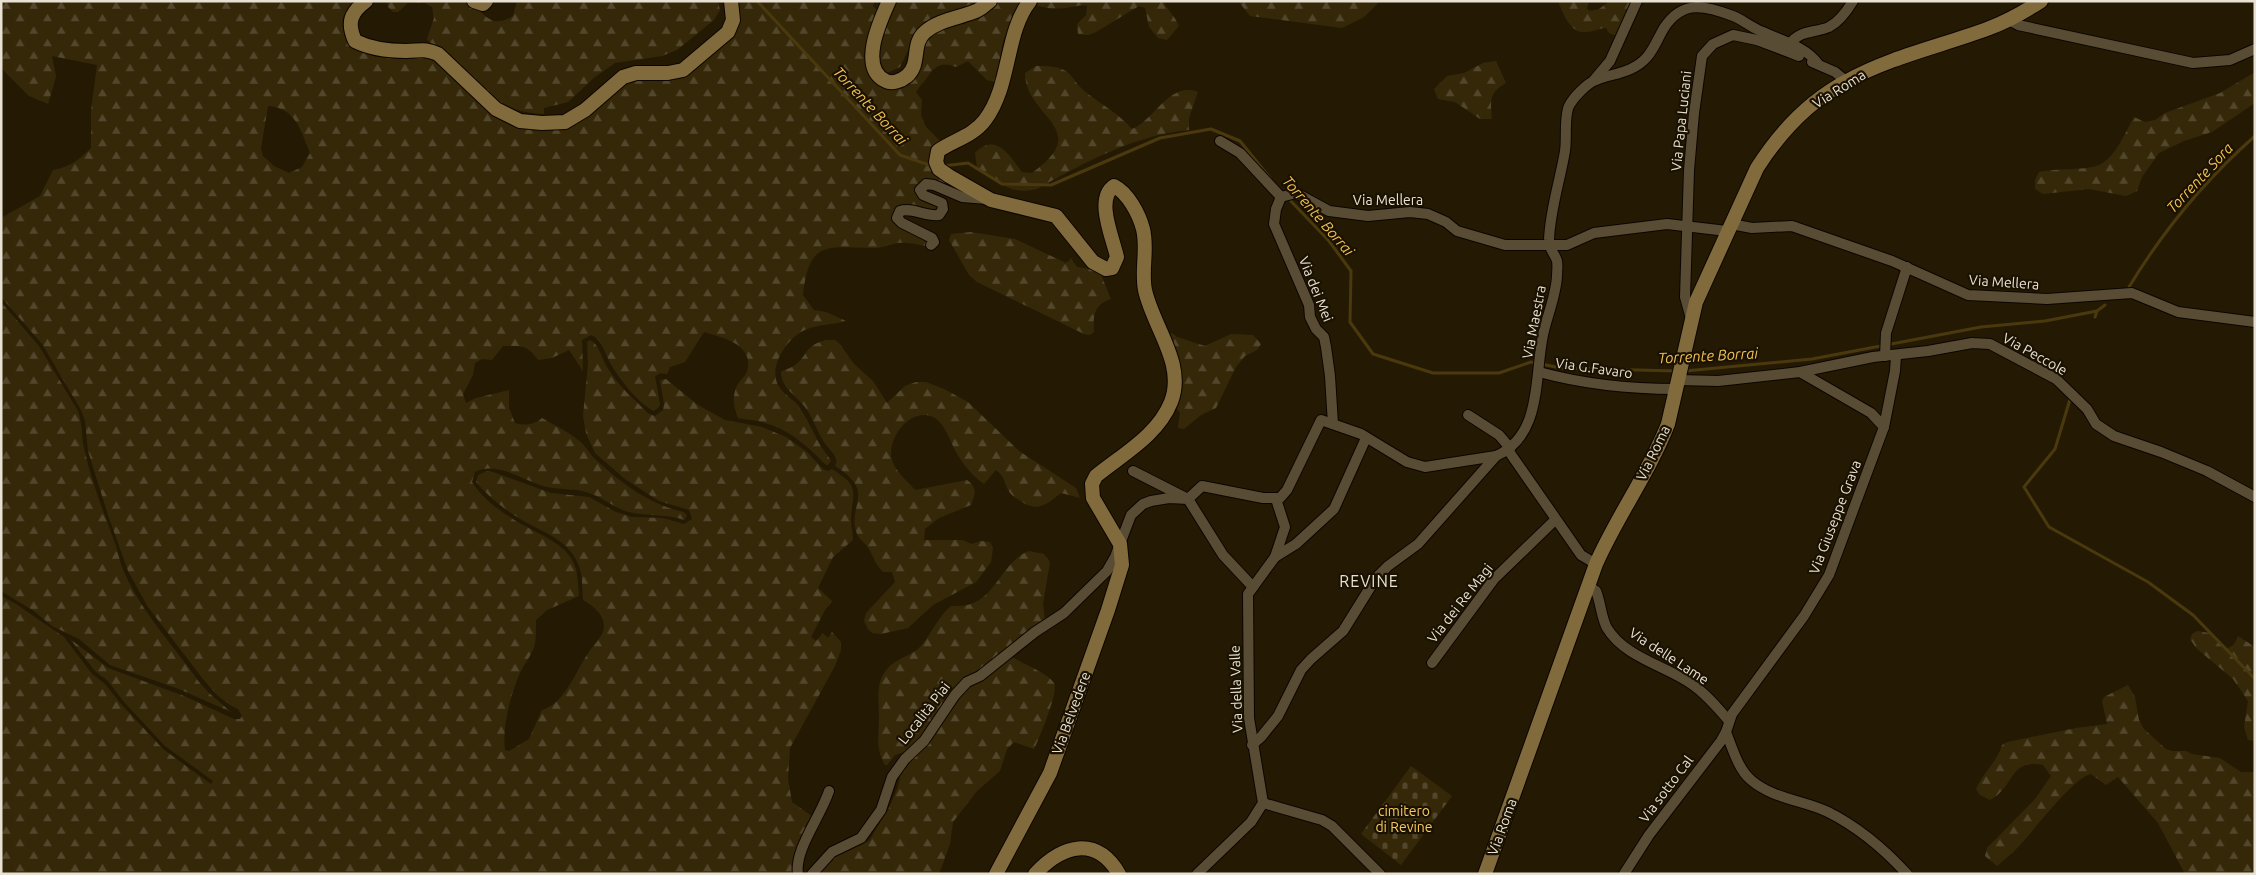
<svg xmlns="http://www.w3.org/2000/svg" width="2256" height="875" viewBox="0 0 2256 875" font-family="Ubuntu,sans-serif">
	<defs>
		<pattern id="forest-firs" width="22" height="20" patternUnits="userSpaceOnUse" patternTransform="scale(1.25)"><rect width="22" height="20" fill="#352809"/><path d="M5 1l3.5 6h-7zM16 11l3.5 6h-7z" fill="#52472c"/></pattern>
		<pattern id="cemetery-stones" width="16" height="16" patternUnits="userSpaceOnUse" patternTransform="scale(1.25)"><rect width="16" height="16" fill="#352809"/><path d="M2 7V4a2 2 0 0 1 4 0v3zM10 15v-3a2 2 0 0 1 4 0v3z" fill="#52472c"/></pattern>
	</defs>
	<rect width="100%" height="100%" fill="#241a04"/>
	<!-- forest -->
	<g fill="url(#forest-firs)" fill-rule="evenodd">
		<path d="M1 1H355C346 9 339 20 344 31 346 37 349 44 354 48 368 58 409 56 426 53L504 114 563 119 604 87 684 62 724 29 732 1H875L873 6 878 11 867 66 871 76 879 80 905 72 926 34 998 1H1021L1003 41 996 82 987 80 968 61 956 67C940 61 935 66 926 79 922 84 919 87 916 92L922 100 921 115 926 127 946 147 938 176 947 183 962 189 957 192 918 187 938 205 939 210 895 215 931 242 925 246C916 244 907 242 898 243 890 244 884 248 875 248 828 248 809 238 803 295L814 310 826 312 846 321C833 325 818 324 805 330 788 337 768 366 778 385 782 393 791 398 797 404 807 417 812 431 820 445 823 450 828 455 831 461L828 465H826C808 447 791 430 765 423 757 420 747 420 738 418 733 406 731 393 740 381 742 378 746 375 747 372 755 344 723 338 704 332L685 362 670 367 667 374 661 373 655 376 660 404 659 407 654 411C640 405 620 380 612 366 605 355 603 340 591 335L582 340 583 371 569 350 552 358 538 360C527 344 521 346 503 346L492 360 482 359 475 363 473 375 463 394 466 403 476 398 509 390V408L515 423C523 426 535 425 542 418 554 425 567 431 578 440 585 444 589 454 596 460 621 483 650 505 684 512L687 516 684 520C667 514 651 516 634 513 617 511 605 498 589 493 573 487 556 491 540 485 520 478 495 461 475 472L472 482C484 501 505 515 525 526 544 537 569 545 576 569 578 578 578 587 579 596L547 610 536 620C536 628 536 636 535 644 532 655 524 664 519 675 510 697 502 727 505 750L509 751 529 739 542 710C565 704 576 670 589 652 594 644 604 636 604 626 604 614 592 605 583 600 582 589 583 576 579 566 570 542 548 534 527 523 508 512 490 499 476 482L478 475 487 471 493 472 551 493 589 497 616 512 632 517 663 518 684 524 692 519 689 510 659 501 625 479 595 453 586 433 583 416 588 363 587 342 590 340C599 344 602 359 607 367 618 386 633 398 649 414L655 416 663 410 664 404 660 380 666 379 698 405 725 420 762 427 786 437 807 452 823 469 828 471 832 469C862 488 852 491 851 520 851 526 853 533 853 540L833 557 818 588 832 601 825 610 811 637 816 641 823 633 828 638 832 632 841 642V650L835 666 790 748 788 779 792 802 813 817 795 874H1V596L16 604 64 637 92 674 105 684 121 704 163 749 211 784 213 781 165 746 124 702 108 681 95 671 70 639 108 668 184 696 234 719H240L242 716 238 709 230 705 217 695 203 679 148 607 128 571 108 515 88 451 85 421 81 410 42 344 1 297V218L40 196 53 170C70 167 79 160 91 148V110L97 65 52 56 56 77 48 104 29 96 1 68ZM268 106C296 108 301 131 310 153L302 167 289 173 274 166 263 156 261 148Z"/>
		<path d="M387 1H468C485 13 490 30 513 16L517 1H718L720 10 714 20 677 50 662 56 615 63 595 77 568 102 544 108V114C494 111 477 88 444 54 439 48 431 45 427 39L434 18 432 7 425 3H408L398 12H393L388 7Z"/>
		<path d="M890 1H983L914 38 900 67 885 74 875 57Z"/>
		<path d="M1163 1C1168 11 1175 16 1179 26L1167 40 1158 38 1149 27 1145 8 1139 6 1096 32 1088 35 1078 34 1077 24 1086 15 1087 6C1081 4 1078 6 1071 7 1056 10 1043 9 1029 2Z"/>
		<path d="M1238 1H1324L1330 3 1380 1 1364 17 1342 28 1250 16Z"/>
		<path d="M1558 1H1589L1587 8 1589 11 1599 9 1610 1H1632L1619 37 1609 33 1606 28C1598 28 1594 32 1586 32 1570 34 1563 13 1558 1Z"/>
		<path d="M1496 61 1506 83C1488 93 1491 101 1492 119H1480L1455 102 1438 99 1434 89 1447 76 1464 73 1483 63Z"/>
		<path d="M1036 66C1046 66 1055 66 1064 70 1071 73 1075 82 1080 87 1096 102 1118 112 1132 129 1155 120 1169 81 1198 92L1189 118V130C1134 135 1084 163 1037 189 1009 196 999 181 977 168L975 153C996 132 1009 155 1022 172L1032 173C1095 128 1025 118 1025 73Z"/>
		<path d="M2255 72V103L2212 132 2184 141 2159 153 2142 177 2137 191 2126 196 2089 189 2043 194 2035 189V180L2039 172C2056 168 2088 171 2101 164 2116 156 2126 131 2134 117L2145 122 2155 120 2165 113 2220 93Z"/>
		<path d="M971 232 1015 239 1066 263 1070 260V257L1077 267 1099 270 1111 299C1094 304 1093 316 1094 332L1090 335 1084 334 977 282 969 275 949 240 951 234Z"/>
		<path d="M1 302 39 346 78 411C83 425 81 438 85 452 92 484 105 515 116 546 119 555 120 564 124 572 142 613 174 646 199 682L209 693 231 712 179 689 110 665 79 639 52 626 34 611 1 591Z"/>
		<path d="M1172 333 1177 337 1205 346 1231 334 1253 335 1261 344 1257 350 1245 356 1236 367 1216 408 1201 415 1184 429 1178 428 1180 413 1174 405 1167 336Z"/>
		<path d="M826 340H835L840 344 854 364 873 381 887 403 905 386 916 382H926L944 389 968 402 1019 451 1076 488 1080 498 1061 493C1046 505 1037 513 1019 500 1016 498 1012 496 1010 493 1004 484 1005 476 996 470L984 484C972 476 963 464 956 452 950 441 945 423 933 417 910 407 886 439 892 460 895 471 908 482 915 490L967 480C978 488 975 495 971 505L939 518 925 529 924 540H962L972 544 981 541 990 542 993 548 991 562 976 582 933 605 908 628 881 634 872 633 868 629 864 621 866 613 895 582 892 572H883C875 564 873 555 867 546 864 542 858 538 857 534 846 504 878 493 835 466 836 462 837 463 836 459 834 452 828 448 824 442 817 431 813 418 805 407 796 395 781 388 781 372 785 369 792 368 795 365 809 355 803 346 826 340Z"/>
		<path d="M1029 551 1044 554 1050 562 1043 604 1045 621 977 675 911 750 895 755 887 765H885C875 748 879 735 879 717 879 699 875 684 887 669 897 657 911 657 921 646 932 633 938 617 951 606 958 606 965 606 971 604 996 596 1004 560 1029 551Z"/>
		<path d="M2197 631 2210 633 2226 648C2233 648 2236 641 2238 636L2255 647V741L2248 740 2244 727 2248 701 2233 679 2196 648 2190 639 2192 634Z"/>
		<path d="M1011 656C1022 664 1047 672 1054 683 1059 691 1039 739 1034 749L1014 742 1007 749 1000 771 977 791 953 822 950 844 939 874H817L836 855 869 841 889 808 898 787 901 773 961 691Z"/>
		<path d="M2128 685 2135 697 2139 720 2144 729 2166 749 2172 751H2186L2192 754 2220 758 2241 772H2255V874H2185L2158 823 2118 777 2106 785 2091 774C2075 776 2033 831 2020 845 2013 853 2005 859 1997 866L1985 856 1987 848 2035 799 2051 776 2043 765C2009 758 2014 788 1990 800L1980 795 1976 789C1983 773 1997 762 2002 745L2007 742 2076 728 2107 724 2102 701 2104 697Z"/>
	</g>
	<!-- cemetery -->
	<path fill="url(#cemetery-stones)" d="M1411 766 1452 796 1401 865 1361 834Z"/>
	<g fill="none" stroke-linecap="round" stroke-linejoin="round">
		<!-- stream -->
		<g stroke="#4b390e" stroke-width="3">
			<path d="M757 1 900 155 932 166"/>
			<path d="M943 166 968 163 1002 184 1051 185 1160 138 1211 129 1240 141 1270 178"/>
			<path d="M1288 198 1329 241 1351 271 1350 322 1373 354 1433 373H1499L1531 362 1561 368 1676 371"/>
			<path d="M2129 287C2163 231 2206 179 2255 136"/>
			<path d="M2095 317 2097 311 2105 305"/>
			<path d="M1685 371 1812 359 1981 327 2045 321 2097 311"/>
			<path d="M2071 396 2055 449 2024 487 2049 527 2148 582 2193 615 2255 679"/>
		</g>
		<!-- street casing -->
		<g stroke="#0d0500" stroke-width="12">
			<g id="street">
				<path d="M2009 20 2018 25 2193 63 2230 60 2255 49"/>
				<path d="M1790 44C1799 30 1815 33 1829 27 1839 22 1847 11 1853 1"/>
				<path d="M1812 62 1835 72 1846 81"/>
				<path d="M1594 80 1610 61 1637 1"/>
				<path d="M1220 141 1240 153 1281 197"/>
				<path d="M1731 224 1752 228 1792 226 1892 261 1968 295 2047 299 2132 293 2178 312 2255 322"/>
				<path d="M931 245 934 242 932 238 902 223 897 218 900 211C912 207 926 217 939 215L943 209 942 203 923 195 920 190 926 184 934 185 962 197 987 199"/>
				<path d="M1691 319 1685 297 1689 170 1694 113 1702 56 1713 44 1733 35 1757 40 1799 56"/>
				<path d="M1885 356 1886 333 1907 267"/>
				<path d="M1539 372C1583 384 1630 389 1676 389"/>
				<path d="M1800 372 1871 413 1884 427"/>
				<path d="M1678 380 1718 381 1800 372 1873 357 1928 351 1972 343 1990 344 2056 379 2087 409 2096 424 2114 436 2161 452 2207 471 2255 497"/>
				<path d="M1468 415 1499 435 1510 448"/>
				<path d="M1333 424 1330 376 1326 347 1324 337 1316 329 1310 317 1309 305 1274 224 1276 209 1281 197 1296 193 1329 211 1368 216 1410 212 1428 214 1446 222 1457 231 1505 245H1567L1594 233 1667 224 1727 231"/>
				<path d="M1508 450 1581 555 1596 564"/>
				<path d="M1133 471 1188 499 1223 555 1253 587"/>
				<path d="M1188 499 1202 486 1263 498H1280L1287 490 1321 420 1361 434 1407 462 1425 467 1496 456"/>
				<path d="M1275 557 1285 527 1276 499"/>
				<path d="M1588 586 1596 591C1601 603 1601 617 1607 628 1625 658 1667 666 1693 685 1707 695 1718 708 1729 721"/>
				<path d="M1432 663 1494 579 1555 520"/>
				<path d="M1726 732C1732 747 1738 769 1751 780 1773 799 1803 800 1828 812 1858 827 1885 850 1907 874"/>
				<path d="M1252 745 1261 737 1278 716 1301 670 1311 659 1343 631 1376 578 1388 566 1418 544 1496 456C1543 435 1534 377 1543 335 1547 316 1556 296 1557 276 1557 272 1558 266 1557 261 1555 254 1548 248 1549 240 1550 210 1560 181 1565 151 1567 139 1564 116 1569 106 1573 98 1587 83 1596 80 1614 73 1633 73 1647 57 1654 49 1658 38 1664 28 1682 0 1704 5 1733 16 1743 20 1752 28 1763 32 1780 40 1807 47 1818 64"/>
				<path d="M1263 803 1322 820 1332 826 1380 874"/>
				<path d="M798 874C794 850 821 816 829 791"/>
				<path d="M812 874 832 852 861 838 881 810 892 777 905 759 924 741 955 695 967 682 980 676 1035 632 1064 613 1107 571 1115 557 1131 515 1143 504 1151 501 1169 498 1188 499"/>
				<path d="M1197 874 1251 822 1263 803 1249 718 1248 594 1275 557 1296 544 1334 509 1366 438"/>
				<path d="M1624 874 1649 835 1721 741 1726 732 1732 714 1804 616 1829 575 1884 427 1895 371 1896 356"/>
			</g>
		</g>
		<!-- secondary casing -->
		<g stroke="#0d0500" stroke-width="16">
			<g id="secondary">
				<path d="M366 1C350 13 347 23 355 41 371 49 389 51 406 51 420 51 425 48 438 54L496 109 520 121 542 123 565 122 585 110 623 77 636 73H668L683 70 728 32 733 20 731 1"/>
				<path d="M474 1 483 4 486 1"/>
				<path d="M889 1C880 21 858 68 886 81 892 84 901 81 907 76 921 64 911 44 925 32 940 19 961 18 978 10 982 8 986 4 990 1"/>
				<path d="M996 874 1050 773 1108 610 1122 565 1120 544 1093 498 1092 484 1096 476C1123 454 1158 435 1171 402 1186 364 1153 327 1145 290 1141 270 1148 249 1143 229 1139 214 1128 193 1114 186 1095 199 1113 238 1117 257L1112 268 1106 269 1093 262 1056 216 991 200 949 176 939 169 936 162 938 151C954 140 973 136 985 120 1011 86 1005 32 1030 1"/>
				<path d="M1035 874C1062 845 1096 835 1119 874"/>
				<path d="M1485 874 1596 564C1617 516 1649 473 1668 424L1696 302 1757 168C1780 132 1809 101 1847 81 1890 57 1941 46 1987 29 2006 22 2024 12 2041 1"/>
			</g>
		</g>
		<!-- street -->
		<use href="#street" stroke="#584c35" stroke-width="10"/>
		<!-- secondary -->
		<use href="#secondary" stroke="#816b3d" stroke-width="14"/>
	</g>
	<g text-anchor="middle" stroke-width="4.5" stroke-linejoin="round" paint-order="stroke">
		<!-- street labels -->
		<g font-size="14" fill="#e9e2d4" stroke="#1a1100">
			<text transform="translate(1839 89) rotate(-32)" y="5">Via Roma</text>
			<text transform="translate(1681 121) rotate(-84)" y="5">Via Papa Luciani</text>
			<text x="1388" y="205">Via Mellera</text>
			<text transform="translate(2004 282) rotate(4)" y="5">Via Mellera</text>
			<text transform="translate(1316 289) rotate(68)" y="5">Via dei Mei</text>
			<text transform="translate(1534 322) rotate(-79)" y="5">Via Maestra</text>
			<text transform="translate(2035 354) rotate(29)" y="5">Via Peccole</text>
			<text transform="translate(1594 368) rotate(8)" y="5">Via G.Favaro</text>
			<text transform="translate(1653 453) rotate(-64)" y="5">Via Roma</text>
			<text transform="translate(1835 517) rotate(-69)" y="5">Via Giuseppe Grava</text>
			<text transform="translate(1460 603) rotate(-52)" y="5">Via dei Re Magi</text>
			<text transform="translate(1669 656) rotate(33)" y="5">Via delle Lame</text>
			<text transform="translate(1236 689) rotate(-92)" y="5">Via della Valle</text>
			<text transform="translate(924 713) rotate(-52)" y="5">Località Piai</text>
			<text transform="translate(1071 713) rotate(-70)" y="5">Via Belvedere</text>
			<text transform="translate(1666 789) rotate(-53)" y="5">Via sotto Cal</text>
			<text transform="translate(1502 827) rotate(-70)" y="5">Via Roma</text>
		</g>
		<!-- park labels -->
		<g font-size="14" fill="#f9ca5e" stroke="#1a1100">
			<text x="1404" y="816">cimitero<tspan x="1404" dy="16">di Revine</tspan></text>
		</g>
		<!-- water labels -->
		<g font-size="15" font-style="italic" fill="#f0c154" stroke="#1a1100">
			<text transform="translate(870 106) rotate(47)" y="5">Torrente Borrai</text>
			<text transform="translate(2200 178) rotate(-47)" y="5">Torrente Sora</text>
			<text transform="translate(1318 216) rotate(49)" y="5">Torrente Borrai</text>
			<text transform="translate(1708 356) rotate(-3)" y="5">Torrente Borrai</text>
		</g>
		<!-- quarter labels -->
		<g font-size="16" letter-spacing="1" fill="#e9e2d4" stroke="#1a1100">
			<text x="1369" y="587">REVINE</text>
		</g>
	</g>
	<!-- border -->
	<rect width="2256" height="875" fill="none" stroke="#e9e2d4" stroke-width="5"/>
</svg>
